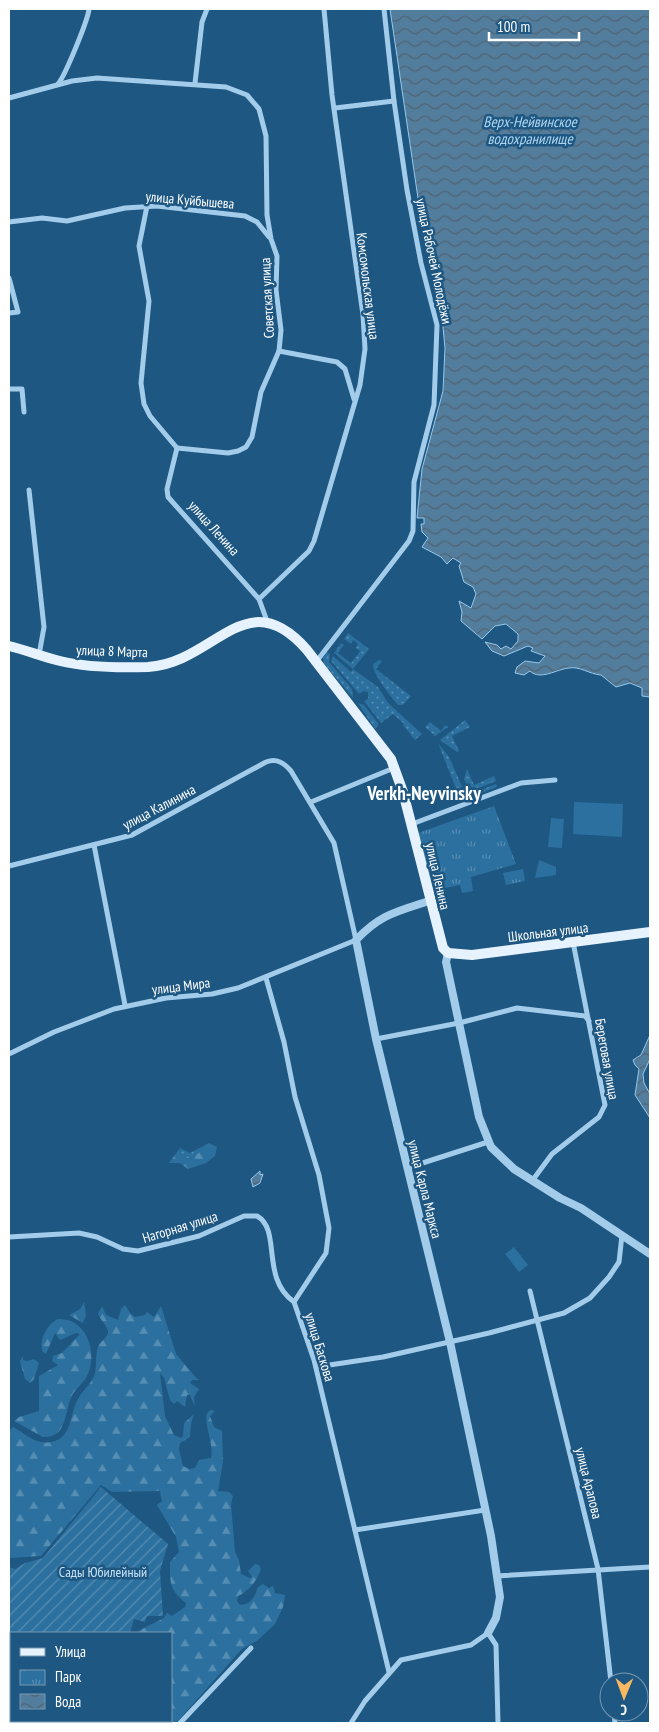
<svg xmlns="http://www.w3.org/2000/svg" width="659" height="1732" viewBox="0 0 659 1732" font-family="'PT Sans Narrow',sans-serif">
	<defs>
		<pattern id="grass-dots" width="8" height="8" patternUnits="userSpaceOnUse" patternTransform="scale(1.25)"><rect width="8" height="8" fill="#2c709f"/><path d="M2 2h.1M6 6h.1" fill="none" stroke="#568db2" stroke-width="1.8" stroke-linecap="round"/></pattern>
		<pattern id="forest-firs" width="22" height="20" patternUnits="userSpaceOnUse" patternTransform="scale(1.25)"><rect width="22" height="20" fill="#2c709f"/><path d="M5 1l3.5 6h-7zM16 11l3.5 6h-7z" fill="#568db2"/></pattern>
		<pattern id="park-tufts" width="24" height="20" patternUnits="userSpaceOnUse" patternTransform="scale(1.25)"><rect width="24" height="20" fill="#2c709f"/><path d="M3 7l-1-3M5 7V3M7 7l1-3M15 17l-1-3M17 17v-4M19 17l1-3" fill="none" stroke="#568db2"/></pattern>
		<pattern id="garden-furrows" width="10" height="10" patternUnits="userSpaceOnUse" patternTransform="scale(1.25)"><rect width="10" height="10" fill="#2c709f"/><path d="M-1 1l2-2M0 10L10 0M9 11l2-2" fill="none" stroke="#568db2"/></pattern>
		<pattern id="water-waves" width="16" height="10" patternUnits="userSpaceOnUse" patternTransform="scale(1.25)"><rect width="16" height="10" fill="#537d9c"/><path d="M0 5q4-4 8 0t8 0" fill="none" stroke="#506474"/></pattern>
	</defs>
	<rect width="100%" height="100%" fill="#1d5782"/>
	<!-- grass -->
	<g fill="url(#grass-dots)">
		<path d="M348 633 369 649 353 669 378 687 388 703 422 734 415 740 403 725 404 724 393 714 381 723 364 701 368 699V692L363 691 359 694 331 661 333 656 351 672 353 669 334 653 341 643 344 645 338 653 351 663 360 651 356 648 358 644 353 640 351 644 344 639Z"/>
		<path d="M327 652 330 654 329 662 352 689 353 698 324 664 323 658Z"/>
		<path d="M379 660 382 661 376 669 411 696 403 705H398C391 697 372 673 373 664Z"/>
		<path d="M358 703 364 705 378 723V726L375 729Z"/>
		<path d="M465 720 470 727 452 736 459 751 457 752 440 740Z"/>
		<path d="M430 722 441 731 445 725 448 727 435 736 425 727Z"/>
		<path d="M438 743 449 757 465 793 459 796Z"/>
		<path d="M467 769 474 785 494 776 496 781 470 792 464 779Z"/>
		<path d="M496 784 497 787 471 797 470 794Z"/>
		<path d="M209 1143 217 1147 204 1149 190 1159 182 1157 180 1148 190 1153Z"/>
	</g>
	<!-- forest -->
	<g fill="url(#forest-firs)">
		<path d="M208 1146 217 1147 215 1156 206 1163 188 1169 180 1163H169L180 1148 182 1157 190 1159Z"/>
		<path d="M84 1302 86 1315 83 1323 69 1315 80 1309Z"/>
		<path d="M125 1305 131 1314 135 1317 145 1315 147 1312 154 1317 161 1306 176 1354 198 1380H192L190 1383 199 1389 194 1397 195 1407 190 1395H187L185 1407 177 1401 174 1404 170 1400 164 1378 160 1373 165 1416 174 1435 181 1438 183 1436 184 1423 194 1414 191 1424 190 1437 180 1443 179 1449 183 1466 189 1469 195 1468 199 1460 211 1458C214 1443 204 1427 207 1413L211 1410 215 1411 210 1416 214 1427 222 1431 223 1462 218 1491 229 1492 233 1496 231 1504 235 1552 239 1560 241 1574 250 1578 252 1577 248 1571 255 1564 259 1565 261 1569C258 1580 249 1591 238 1596L237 1601 240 1605C252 1604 254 1598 258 1587L263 1584 269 1588 273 1586 275 1593 285 1595 283 1607 275 1624 258 1640 242 1649 176 1723H161L162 1721H171V1633H138V1631L164 1618 167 1613 172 1616 185 1607 186 1603C169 1589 170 1583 170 1562L179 1552 176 1537 157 1505 162 1501 160 1491 112 1492 101 1485 41 1556 9 1558V1431L13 1427C26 1434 35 1445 51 1442 73 1438 69 1415 78 1399 83 1389 92 1384 95 1373 97 1365 95 1355 98 1347 100 1341 109 1337 108 1331 107 1326 100 1319 98 1314L102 1306 106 1315 118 1320 121 1309Z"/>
		<path d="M58 1319C86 1317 99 1353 87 1376 83 1384 74 1389 71 1398 64 1414 67 1438 43 1437L14 1421 19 1417 39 1411V1376L58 1365 52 1361 53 1356 62 1353 80 1334 76 1333 60 1340 55 1333 46 1354 43 1352C38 1341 47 1324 58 1319Z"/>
		<path d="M23 1356V1360L27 1361 34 1359 39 1363 34 1379 30 1383 25 1379 20 1361Z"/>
	</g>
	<!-- park -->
	<g fill="url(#park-tufts)">
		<path d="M494 806 516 864 471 877 473 891 462 893 460 885 431 891 418 833Z"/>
		<path d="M539 860 556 867V875L535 878Z"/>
		<path d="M523 869 525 881 506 885 503 873Z"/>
	</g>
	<!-- garden -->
	<path fill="url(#garden-furrows)" d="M101 1487 168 1544 160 1571 163 1616H147L145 1622 134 1619 130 1633H11V1673H9V1567L15 1569 25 1563 43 1558Z"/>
	<!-- pitch -->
	<g fill="#2c709f">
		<path d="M574 802 623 804 622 837 573 834Z"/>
		<path d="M551 818 564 819 562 848 548 847Z"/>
		<path d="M514 1247 528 1265 519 1272 505 1254Z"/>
	</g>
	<!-- water -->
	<g fill="url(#water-waves)" stroke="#96c9ec">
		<path d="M390 9H650V697L642 696V688L630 683 616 687 601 675C589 674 580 666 569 668 557 669 540 681 530 671L524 675 515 673 517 667 525 661 539 663 545 656 531 651 533 648 528 646 504 656 492 651 485 642 497 645 501 649 506 646 511 649 518 641V634L506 624 495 626 482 639 461 621 462 612 459 601 471 608 476 594 473 587 464 582 459 566 461 563 453 558 447 564 441 557 422 547 428 538 422 532 421 524H424V518H417L422 469 443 391 445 348 442 317 422 225Z"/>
		<path d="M650 1035V1059L643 1074 644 1083 650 1094V1118L635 1095 639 1069 635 1065 633 1060 641 1055Z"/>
		<path d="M260 1171V1175L263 1174 260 1183 253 1187 251 1179Z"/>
	</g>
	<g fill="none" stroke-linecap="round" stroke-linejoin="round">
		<!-- minor -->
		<g stroke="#a3ccea" stroke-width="5">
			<path d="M195 83 202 22 207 9"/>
			<path d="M58 84C65 76 88 20 89 9"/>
			<path d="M9 98 72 81 97 78 226 87 247 95 259 109 266 136 267 215 271 239 277 256 276 290 281 330 279 351 261 392 252 437 246 447 238 451 228 453 177 448"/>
			<path d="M335 108 394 101"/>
			<path d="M147 206 139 246 149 301 141 383 144 404 150 416 177 448"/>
			<path d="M9 222 42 218 67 221 125 208 157 206 245 216 257 222 269 237"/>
			<path d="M9 278 18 312 9 313"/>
			<path d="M279 351 337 362 345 369 354 399"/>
			<path d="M9 389H22L24 412"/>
			<path d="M177 448 167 489 168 497 259 599 267 621"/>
			<path d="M29 490 44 627 39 655"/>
			<path d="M259 599 309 551 314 541 360 385 365 349 363 315 332 95 324 9"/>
			<path d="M316 662 409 541 413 531 414 482 434 405 437 325 421 263 407 190 394 101 384 9"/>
			<path d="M311 802 394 768"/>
			<path d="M412 824 521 783 555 780"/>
			<path d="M94 845 125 1005"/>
			<path d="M9 866 132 835 266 762C277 758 284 763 291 771L334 843 356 940 238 988 212 994 166 998 114 1009 54 1032 9 1054"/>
			<path d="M266 978 284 1042 295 1097 319 1175 329 1228 326 1253 294 1302 314 1360 389 1672"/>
			<path d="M376 1039 459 1023 517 1008 585 1016 589 1021"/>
			<path d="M407 1168 488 1142"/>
			<path d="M532 1181 552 1154 599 1117 605 1105 573 942"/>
			<path d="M9 1237 79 1233 97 1237 123 1249 138 1251 199 1236 244 1216H257C282 1230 260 1278 294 1302"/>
			<path d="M530 1291 598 1569 611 1682"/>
			<path d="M316 1367 383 1357 489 1333 564 1313 590 1298 609 1277 619 1262 622 1235"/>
			<path d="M355 1530 485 1510"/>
			<path d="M496 1576 650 1567"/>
			<path d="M614 1712 615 1723"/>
			<path d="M180 1723 251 1648"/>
			<path d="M351 1723 365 1701 401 1660 471 1645 488 1633 496 1645 498 1723"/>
		</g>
		<!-- tertiary -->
		<g stroke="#a3ccea" stroke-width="8">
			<path d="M429 901C396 912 381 914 356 940L376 1039 450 1342 491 1536 500 1597 496 1618 488 1633"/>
			<path d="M448 953 446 962 479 1117 491 1147 514 1169 560 1198 581 1208 650 1254"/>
		</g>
		<!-- primary -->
		<path stroke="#e6f3fe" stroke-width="10" d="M9 646C26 650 43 657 60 661 89 668 119 668 148 667 215 663 246 580 307 650L391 759 403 792 443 948 448 953 472 955 650 932"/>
	</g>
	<g text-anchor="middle" stroke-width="5" stroke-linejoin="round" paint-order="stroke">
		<!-- street labels -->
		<g font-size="14" fill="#fff" stroke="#1d5782">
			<text transform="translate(190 200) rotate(5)" y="5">улица Куйбышева</text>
			<text transform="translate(434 261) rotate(78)" y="5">улица Рабочей Молодёжи</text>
			<text transform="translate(368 286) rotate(83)" y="5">Комсомольская улица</text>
			<text transform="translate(267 298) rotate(-93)" y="5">Советская улица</text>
			<text transform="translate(214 528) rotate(48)" y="5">улица Ленина</text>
			<text transform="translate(112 651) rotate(2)" y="5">улица 8 Марта</text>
			<text transform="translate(159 807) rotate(-28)" y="5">улица Калинина</text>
			<text transform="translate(438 876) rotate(77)" y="5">улица Ленина</text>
			<text transform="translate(548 932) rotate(-7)" y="5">Школьная улица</text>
			<text transform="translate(181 986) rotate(-7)" y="5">улица Мира</text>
			<text transform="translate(607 1059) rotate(80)" y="5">Береговая улица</text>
			<text transform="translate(425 1189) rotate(76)" y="5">улица Карла Маркса</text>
			<text transform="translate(180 1227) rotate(-17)" y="5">Нагорная улица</text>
			<text transform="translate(320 1347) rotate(73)" y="5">улица Баскова</text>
			<text transform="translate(589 1483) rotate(76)" y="5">улица Арапова</text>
		</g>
		<!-- park labels -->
		<g font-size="14" fill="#c7e3f7" stroke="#1d5782">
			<text x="103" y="1577">Сады Юбилейный</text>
		</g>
		<!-- water labels -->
		<g font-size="15" font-style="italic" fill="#aed6f1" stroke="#1d5782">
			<text x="530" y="127">Верх-Нейвинское<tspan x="530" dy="17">водохранилище</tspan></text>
		</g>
		<!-- district labels -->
		<g font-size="19" font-weight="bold" fill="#fff" stroke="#1d5782">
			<text x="424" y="800">Verkh-Neyvinsky</text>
		</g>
	</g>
	<!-- border -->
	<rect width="659" height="1732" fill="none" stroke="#ffffff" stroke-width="20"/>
	<!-- legend -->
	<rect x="10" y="1632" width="162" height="90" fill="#1d5782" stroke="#779ab4"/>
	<rect x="20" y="1648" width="25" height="8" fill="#e6f3fe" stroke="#779ab4"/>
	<text x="55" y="1657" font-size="15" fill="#ffffff">Улица</text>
	<rect x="20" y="1670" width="25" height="15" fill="url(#park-tufts)" stroke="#779ab4"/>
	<text x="55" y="1682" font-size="15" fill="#ffffff">Парк</text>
	<rect x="20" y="1694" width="25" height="15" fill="url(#water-waves)" stroke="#779ab4"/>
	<text x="55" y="1707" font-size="15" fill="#ffffff">Вода</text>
	<!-- north arrow -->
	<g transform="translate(624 1697) rotate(181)"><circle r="24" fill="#1d5782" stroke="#779ab4"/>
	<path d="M0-4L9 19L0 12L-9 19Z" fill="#fab961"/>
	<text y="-8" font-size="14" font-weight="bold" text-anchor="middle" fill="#ffffff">С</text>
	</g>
	<!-- scale -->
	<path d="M489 32v8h90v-8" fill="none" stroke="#ffffff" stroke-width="2.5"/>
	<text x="497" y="32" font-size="15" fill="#ffffff" stroke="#1d5782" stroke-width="4" paint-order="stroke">100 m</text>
</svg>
